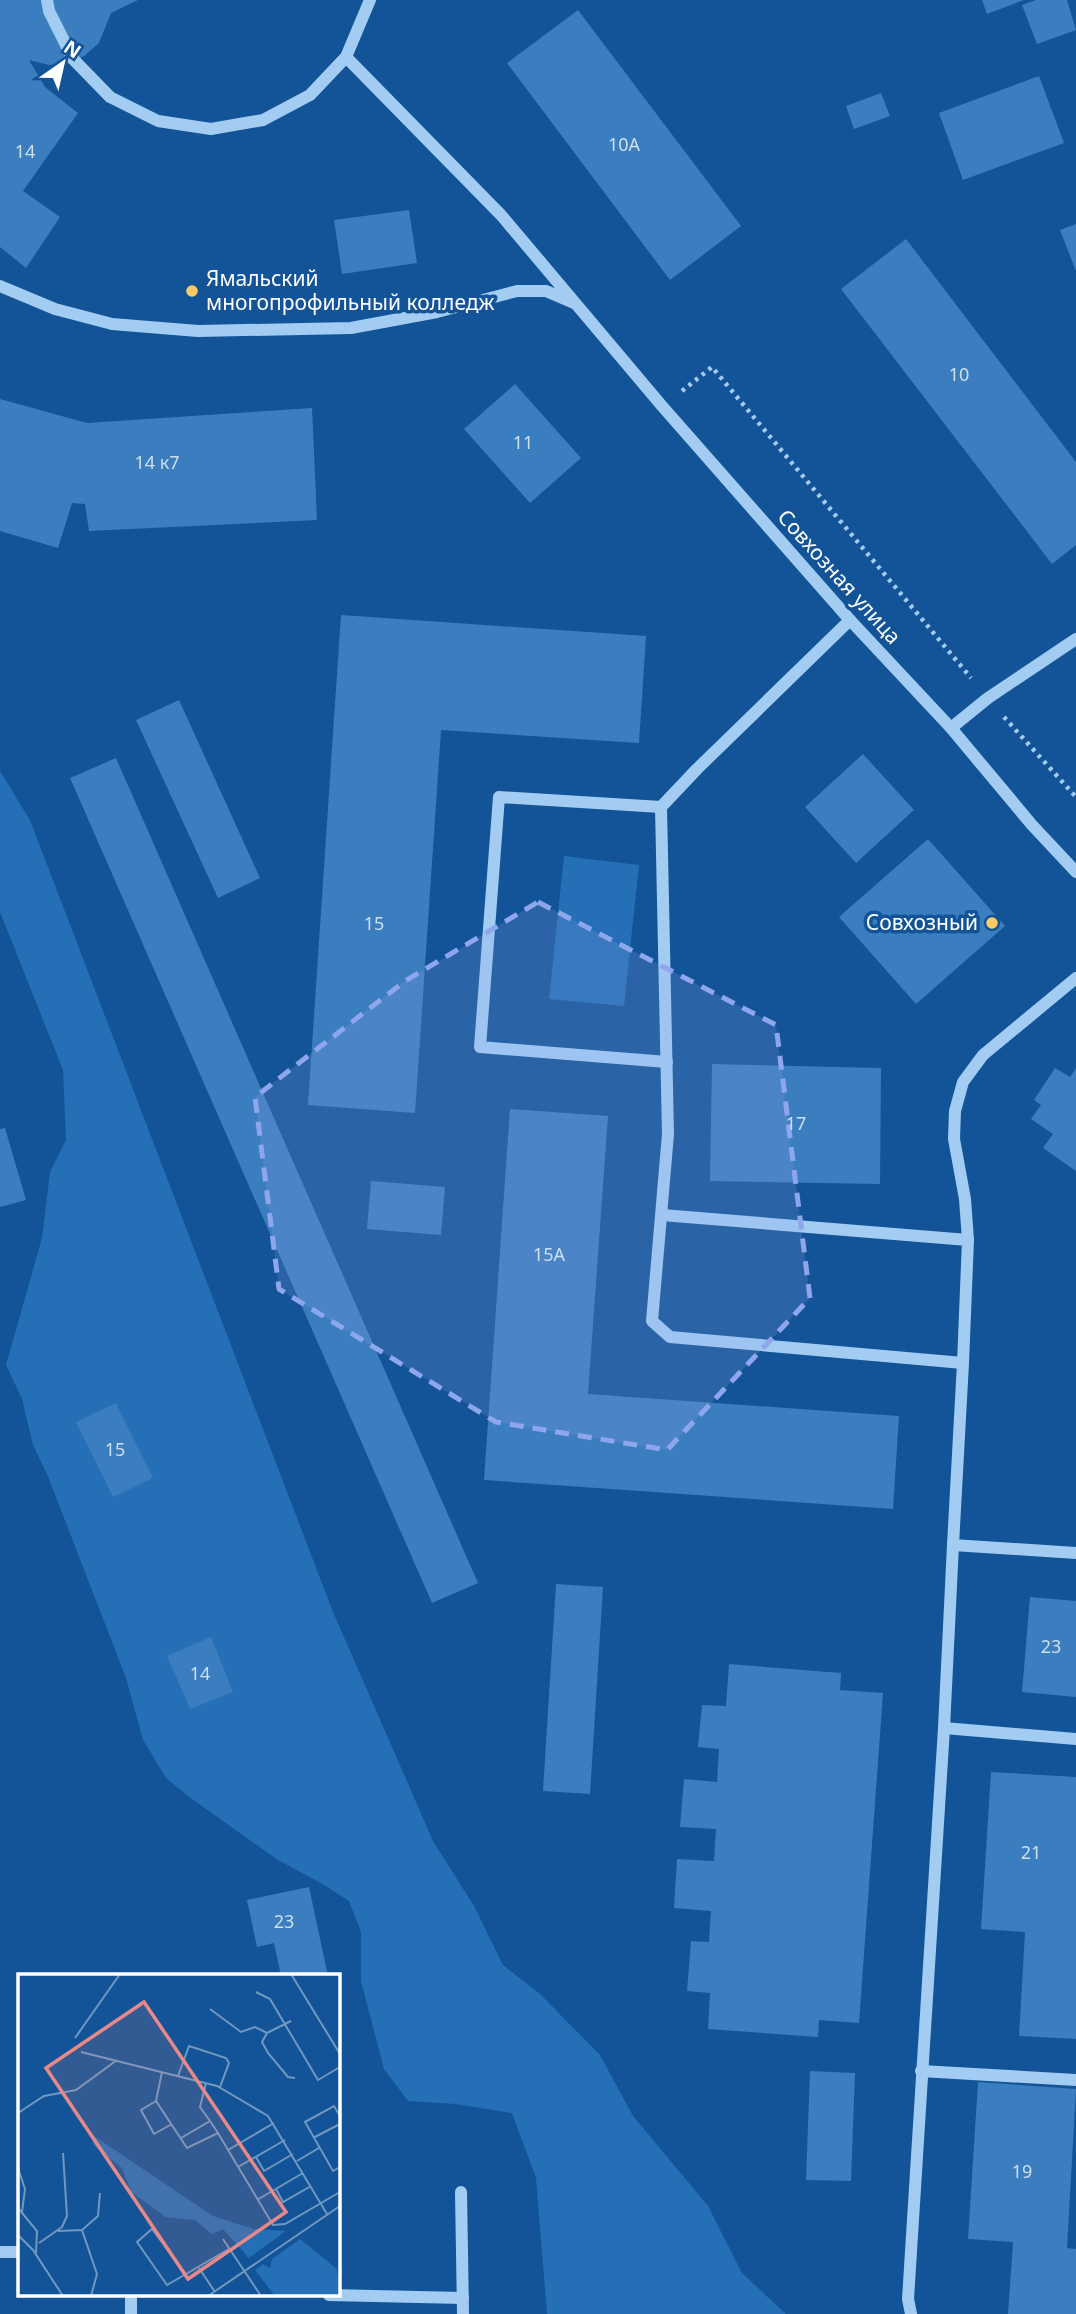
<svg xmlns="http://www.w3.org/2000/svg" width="1076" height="2314" viewBox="0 0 1076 2314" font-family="'Noto Sans',sans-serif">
	<rect width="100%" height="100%" fill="#125497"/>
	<!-- green -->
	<g fill="#256fb6">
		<path d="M0 771 30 820 333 1612 433 1841 474 1906 503 1965 540 1994 600 2055 633 2116 708 2206 742 2273 786 2314H547L536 2178 512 2113 455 2104 408 2101 384 2069 361 1981V1932L349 1901 324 1885 278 1860 192 1799 166 1778 143 1740 126 1678 47 1474 33 1445 22 1399 6 1365 42 1238 50 1172 66 1140 63 1070 0 912Z"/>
		<path d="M564 856 639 865 624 1006 549 999Z"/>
	</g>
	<!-- building -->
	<g fill="#3b7ebf">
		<path d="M0 0H138L111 13 99 43 84 56 70 63 49 65 29 60 45 87 78 113 23 191 60 217 26 268 0 247Z"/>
		<path d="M982 0H1024L987 14Z"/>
		<path d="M1036 0H1067L1076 30 1037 44 1022 5Z"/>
		<path d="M578 10 741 226 670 280 507 63Z"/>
		<path d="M1039 76 1064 143 963 180 939 113Z"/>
		<path d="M881 93 890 116 854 129 846 106Z"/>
		<path d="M409 210 417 263 342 274 334 220Z"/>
		<path d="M1076 224V271L1060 230Z"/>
		<path d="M906 239 1076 462V545L1052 564 841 289Z"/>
		<path d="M515 384 581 458 530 503 464 429Z"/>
		<path d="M0 399 87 423 312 408 317 520 89 531 85 504 72 503 58 548 0 531Z"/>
		<path d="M341 615 646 636 639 743 441 730 415 1113 308 1105Z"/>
		<path d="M179 700 260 878 218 898 136 720Z"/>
		<path d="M863 754 914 810 856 863 805 807Z"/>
		<path d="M116 758 478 1583 432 1603 70 778Z"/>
		<path d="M928 839 1005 926 916 1004 839 917Z"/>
		<path d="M712 1064 881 1068 880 1184 710 1181Z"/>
		<path d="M1055 1068 1070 1077 1076 1068V1171L1043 1148 1053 1134 1031 1119 1041 1105 1034 1100Z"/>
		<path d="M510 1109 608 1116 588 1394 899 1416 893 1509 484 1480Z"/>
		<path d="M5 1128 26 1200 0 1207V1129Z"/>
		<path d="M371 1181 445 1187 441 1235 367 1229Z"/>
		<path d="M116 1403 153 1478 113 1497 76 1422Z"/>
		<path d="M556 1584 603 1587 590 1794 543 1791Z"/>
		<path d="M1030 1597 1076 1601V1697L1022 1692Z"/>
		<path d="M211 1637 233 1692 190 1709 167 1656Z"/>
		<path d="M729 1664 841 1673 840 1690 883 1693 859 2023 819 2020 818 2037 708 2029 710 1993 687 1991 691 1941 709 1942 711 1911 674 1908 677 1859 714 1861 716 1829 680 1827 684 1779 717 1782 719 1749 698 1747 702 1705 726 1706Z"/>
		<path d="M991 1772 1076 1777V2039L1019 2036 1025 1932 981 1929Z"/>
		<path d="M309 1887 328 1976H281L274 1943 257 1947 247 1900Z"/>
		<path d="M810 2071 855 2073 851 2181 806 2180Z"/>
		<path d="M978 2082 1076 2089 1067 2248 1076 2249V2314H1008L1013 2242 968 2239Z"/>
	</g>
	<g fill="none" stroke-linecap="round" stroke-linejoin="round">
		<!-- path -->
		<g stroke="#a3ccf3" stroke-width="4.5" stroke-dasharray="3.5 5" stroke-linecap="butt">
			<path d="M682 391 712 367 971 678"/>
			<path d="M1004 717 1076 797"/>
		</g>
		<!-- minor -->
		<g stroke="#a3ccf3" stroke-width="12">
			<path d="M47 0 49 11 73 59 110 97 158 121 211 129 263 120 310 95 346 57 370 0"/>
			<path d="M346 57 501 215 662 406 850 620 951 728 1032 825 1076 872"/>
			<path d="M0 286 55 309 112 324 198 331 351 328 437 312 517 291H546L574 303"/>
			<path d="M850 620 697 769 661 807 668 1134 652 1321 670 1337 963 1363 953 1545 1076 1553"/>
			<path d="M951 728 988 698 1076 639"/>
			<path d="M661 807 499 797 480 1047 667 1062"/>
			<path d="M662 1215 968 1240 963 1363"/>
			<path d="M968 1240 965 1199 954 1139 955 1111 963 1082 983 1055 1076 978"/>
			<path d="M944 1728 1076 1739"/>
			<path d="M921 2071 1076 2080"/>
			<path d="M461 2192 463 2314"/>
			<path d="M0 2252H19"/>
			<path d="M329 2295 463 2298"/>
			<path d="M131 2314V2295"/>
			<path d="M911 2314 908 2299 944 1728 953 1545"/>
		</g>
	</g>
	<!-- marked area -->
	<path fill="#8ea6ec" fill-opacity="0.2" stroke="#8ea6ec" stroke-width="5" stroke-dasharray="14 9" stroke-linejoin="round" d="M538 902 776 1025 810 1298 667 1450 496 1422 279 1289 255 1097 405 981Z"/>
	<!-- markers -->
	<g fill="#ffca65" stroke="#125497" stroke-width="2.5">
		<circle cx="192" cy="291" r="7"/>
		<circle cx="992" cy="923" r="7"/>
	</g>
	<g text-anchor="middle" stroke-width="7" stroke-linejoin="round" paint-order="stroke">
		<!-- number labels -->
		<g font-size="18" fill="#cedfef">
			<text x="624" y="151">10А</text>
			<text x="25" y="158">14</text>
			<text x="959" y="381">10</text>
			<text x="523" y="449">11</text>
			<text x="157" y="469">14 к7</text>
			<text x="374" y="930">15</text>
			<text x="796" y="1130">17</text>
			<text x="549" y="1261">15А</text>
			<text x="115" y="1456">15</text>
			<text x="1051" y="1653">23</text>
			<text x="200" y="1680">14</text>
			<text x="1031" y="1859">21</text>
			<text x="284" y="1928">23</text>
			<text x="1022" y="2178">19</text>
		</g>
		<!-- poi labels -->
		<g font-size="21" fill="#fff" stroke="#125497" text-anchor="start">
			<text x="206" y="286">Ямальский<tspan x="206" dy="24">многопрофильный колледж</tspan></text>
			<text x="978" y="930" text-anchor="end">Совхозный</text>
		</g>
		<!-- street labels -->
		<g font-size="21" fill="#fff" stroke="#125497">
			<text transform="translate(839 577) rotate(48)" y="7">Совхозная улица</text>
		</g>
	</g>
	<!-- overview -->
	<g transform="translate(18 1974)">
		<rect width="322" height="322" fill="#125497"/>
		<path d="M73 160 195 242 235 255 268 257 231 284 205 255 194 260 177 246 148 243 113 218 104 194 76 172ZM282 265 319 295 322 322H257L237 296 245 290 252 294 254 285Z" fill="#256fb6"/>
		<path fill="none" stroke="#7198c1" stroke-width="2" d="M273 0 322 80M238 18 252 25 300 106 322 93M192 35 223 58 237 53 249 59 273 47M249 59 244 68 250 79 270 103 277 104M57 64 102 0M63 78 199 112 250 142 309 240M144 98 138 127 169 174 200 159 210 176 256 149M160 102 171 72 208 84 211 89 202 113M188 109 182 133 192 147M138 127 123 136 136 160 154 150M0 139 26 122 58 116 99 86M322 142 316 132 287 148 315 197 322 193M163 164 192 147 200 159M295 164 322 150M210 176 255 251 267 250 322 218M238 183 246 197 275 180M279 187 301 174M220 193 267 166M0 194 7 215 4 238M258 215 265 228 293 212M239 226 285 199M0 234 19 257 18 279M40 257 64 256M0 261 15 276 45 322M205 265 243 322M21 269 44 253 49 242 45 179M181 294 197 318M167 299 134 255 119 268 149 311 211 275M73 322 79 300 64 256 80 242 82 219M190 322 322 232"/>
		<path fill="#e88989" fill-opacity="0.15" stroke="#e88989" stroke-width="3.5" d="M126 28 268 238 170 305 28 94Z"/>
		<rect width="322" height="322" fill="none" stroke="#fff" stroke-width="3.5"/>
	</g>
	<!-- north arrow -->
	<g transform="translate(63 63) rotate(34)" stroke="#125497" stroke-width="5" paint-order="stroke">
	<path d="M0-5L12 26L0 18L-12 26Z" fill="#ffffff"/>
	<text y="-10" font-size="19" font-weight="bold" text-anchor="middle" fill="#ffffff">N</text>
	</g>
</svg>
